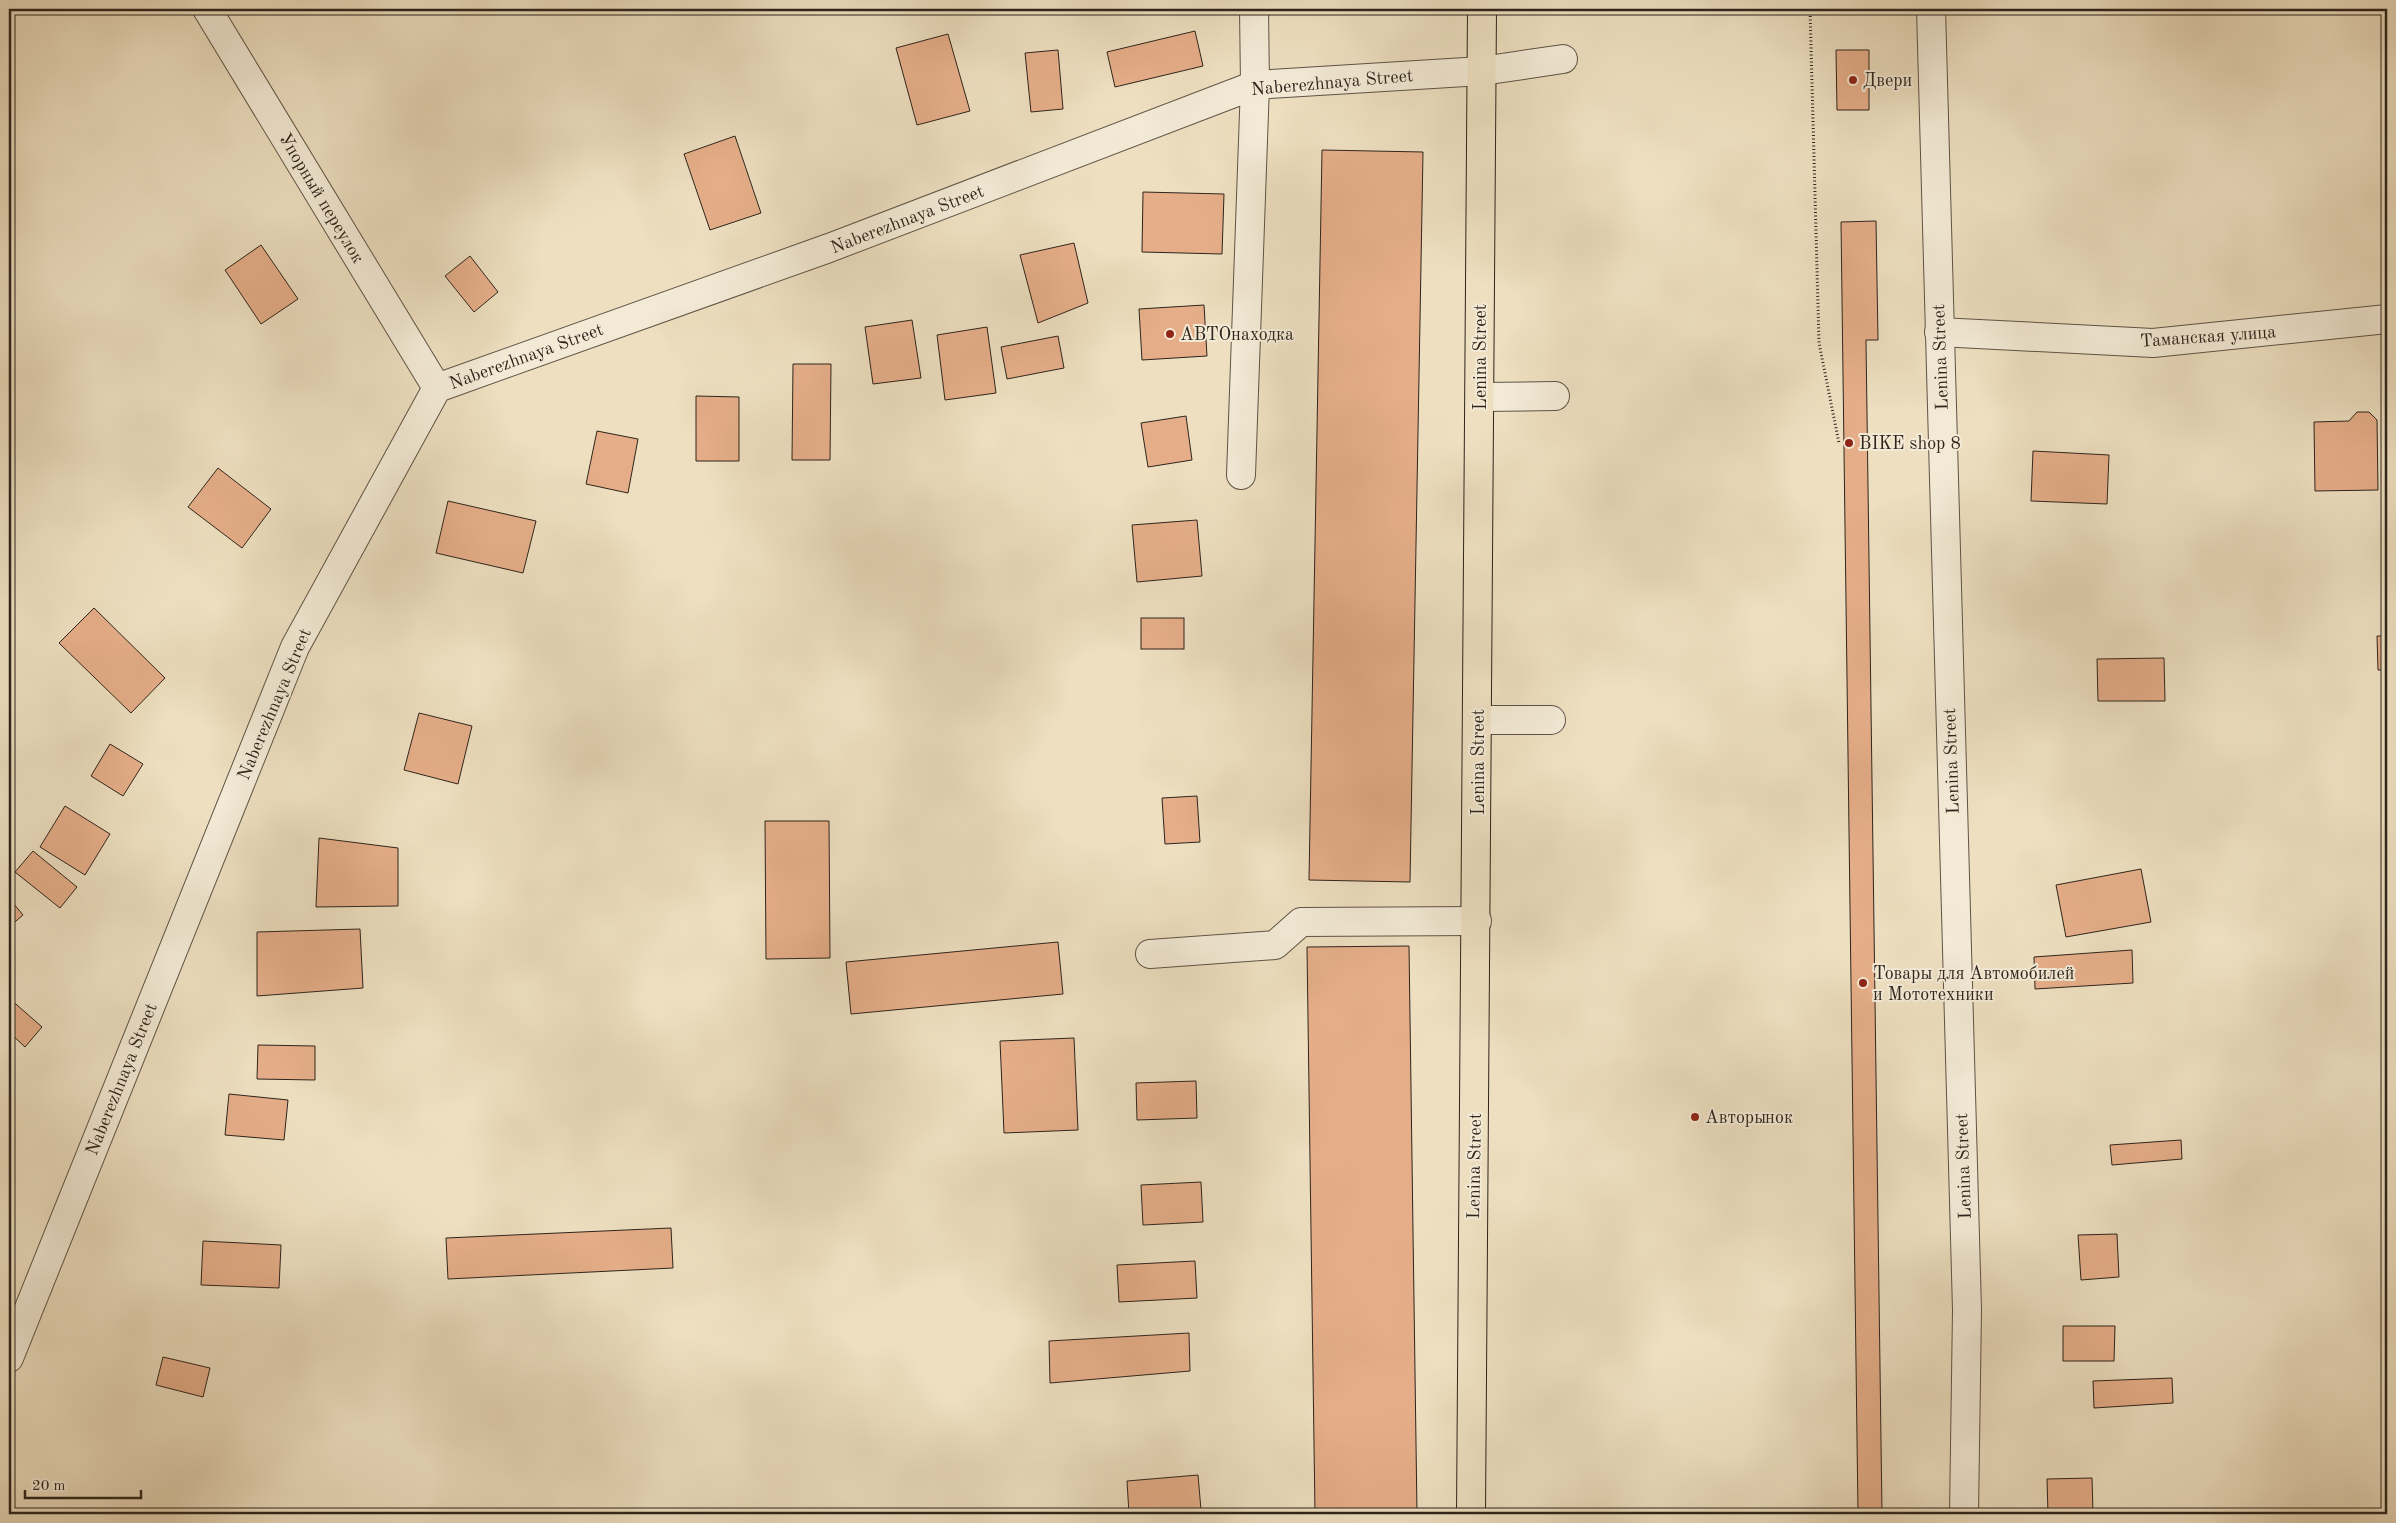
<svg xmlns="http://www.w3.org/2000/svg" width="2396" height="1523" viewBox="0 0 2396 1523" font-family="'Old Standard TT',serif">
	<rect width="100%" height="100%" fill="#eddfc0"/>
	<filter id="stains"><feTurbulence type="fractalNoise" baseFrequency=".004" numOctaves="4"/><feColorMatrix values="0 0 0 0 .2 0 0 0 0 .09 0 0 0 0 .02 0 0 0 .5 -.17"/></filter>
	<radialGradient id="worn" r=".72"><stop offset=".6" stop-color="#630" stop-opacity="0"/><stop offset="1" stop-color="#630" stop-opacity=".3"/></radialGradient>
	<!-- building -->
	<g fill="#e5ae89" stroke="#2e241c">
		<path d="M1195 31 1203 66 1115 87 1107 52Z"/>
		<path d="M948 34 970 111 917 125 896 48Z"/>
		<path d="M1058 50 1063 109 1031 112 1025 53Z"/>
		<path d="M1836 50H1869V110H1837Z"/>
		<path d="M735 136 761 213 710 230 684 154Z"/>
		<path d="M1322 150 1423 152 1410 882 1309 880Z"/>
		<path d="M1143 192 1224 194 1222 254 1142 252Z"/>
		<path d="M1876 221 1878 340H1866L1882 1514H1858L1841 222Z"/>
		<path d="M1074 243 1088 303 1038 323 1020 255Z"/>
		<path d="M261 245 298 299 261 324 225 270Z"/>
		<path d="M470 256 498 292 474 312 445 276Z"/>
		<path d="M1204 305 1207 356 1142 360 1139 309Z"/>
		<path d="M912 320 921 378 873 384 865 327Z"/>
		<path d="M987 327 996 393 945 400 937 335Z"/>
		<path d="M1058 336 1064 368 1007 379 1001 347Z"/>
		<path d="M793 364H831L830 460H792Z"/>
		<path d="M696 396 739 397V461H696Z"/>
		<path d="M2357 412H2369L2377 420 2378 490 2315 491 2314 422 2349 421Z"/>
		<path d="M1186 416 1192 460 1148 467 1141 423Z"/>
		<path d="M597 431 638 439 628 493 586 484Z"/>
		<path d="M2033 451 2109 455 2107 504 2031 501Z"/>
		<path d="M218 468 271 509 242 548 188 507Z"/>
		<path d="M448 501 536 521 523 573 436 553Z"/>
		<path d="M1197 520 1202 576 1137 582 1132 525Z"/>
		<path d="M94 608 165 678 131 713 59 643Z"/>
		<rect x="1141" y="618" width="43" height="31"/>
		<path d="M2377 636H2387V670H2378Z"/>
		<path d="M2164 658 2165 701H2098L2097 659Z"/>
		<path d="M419 713 472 726 458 784 404 770Z"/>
		<path d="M110 744 143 764 123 796 91 776Z"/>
		<path d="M1197 796 1200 842 1165 844 1162 798Z"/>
		<path d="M65 806 110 834 85 875 40 847Z"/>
		<path d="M765 821H829L830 958 766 959Z"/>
		<path d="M319 838 398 848V906L316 907Z"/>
		<path d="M33 851 77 887 60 908 15 872Z"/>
		<path d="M2141 869 2151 922 2066 937 2056 885Z"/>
		<path d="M9 898 23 915 9 927Z"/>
		<path d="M360 929 363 988 257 996V932Z"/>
		<path d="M1058 942 1063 994 851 1014 846 962Z"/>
		<path d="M1409 946 1417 1514H1315L1307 947Z"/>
		<path d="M2132 950 2133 983 2035 989 2034 957Z"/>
		<path d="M9 998 42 1027 25 1047 9 1032Z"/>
		<path d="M1074 1038 1078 1130 1004 1133 1000 1041Z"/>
		<path d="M258 1045 315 1046V1080L257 1079Z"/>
		<path d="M1196 1081 1197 1118 1137 1120 1136 1083Z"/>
		<path d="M229 1094 288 1100 284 1140 225 1135Z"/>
		<path d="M2181 1140 2182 1159 2112 1165 2110 1145Z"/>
		<path d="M1201 1182 1203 1222 1143 1225 1141 1185Z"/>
		<path d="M671 1228 673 1268 448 1279 446 1238Z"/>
		<path d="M2117 1234 2119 1277 2081 1280 2078 1235Z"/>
		<path d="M203 1241 281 1245 279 1288 201 1285Z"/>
		<path d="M1195 1261 1197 1298 1119 1302 1117 1265Z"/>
		<path d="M2063 1326H2115L2114 1361H2063Z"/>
		<path d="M1189 1333 1190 1371 1050 1383 1049 1341Z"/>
		<path d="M163 1357 210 1368 203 1397 156 1385Z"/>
		<path d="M2172 1378 2173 1403 2094 1408 2093 1381Z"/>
		<path d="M1198 1475 1201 1510 1129 1514 1127 1481Z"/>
		<path d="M2092 1478 2093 1513 2048 1514 2047 1479Z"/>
	</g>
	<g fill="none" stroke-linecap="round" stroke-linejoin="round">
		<!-- minor casing -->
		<g stroke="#5e5345" stroke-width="30">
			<g id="minor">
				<path d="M207 9 437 388"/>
				<path d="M1931 9 1967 1310 1964 1514"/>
				<path d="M1939 332 2153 343 2387 319"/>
				<path d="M1480 397 1555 396"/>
				<path d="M1241 475 1255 85 1254 9"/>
				<path d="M1478 720H1551"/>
				<path d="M1150 954 1275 945 1301 922 1477 921"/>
				<path d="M9 1358 295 647 437 388 829 248 1255 85 1482 71 1563 59"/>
			</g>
		</g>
		<!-- major casing -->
		<g stroke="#2e241c" stroke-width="30">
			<path id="major" d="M1471 1514 1482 9"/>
		</g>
		<!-- path -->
		<path stroke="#2e241c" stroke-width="3" stroke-dasharray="1 2.5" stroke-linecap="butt" d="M1810 9 1819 343 1839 443"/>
		<!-- minor -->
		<use href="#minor" stroke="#f3ead6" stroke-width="28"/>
		<!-- major -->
		<use href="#major" stroke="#eddfc0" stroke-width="28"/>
	</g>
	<!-- markers -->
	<g fill="#8f2418" stroke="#f3ead6" stroke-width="2">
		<circle cx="1853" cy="80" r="5"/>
		<circle cx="1170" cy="334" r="5"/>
		<circle cx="1849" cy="443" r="5"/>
		<circle cx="1863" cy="983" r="5"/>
		<circle cx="1695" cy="1117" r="5"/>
	</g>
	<g text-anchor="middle" stroke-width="4" stroke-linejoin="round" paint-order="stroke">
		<!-- poi labels -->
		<g font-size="18" fill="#2e241c" stroke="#f3ead6" text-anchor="start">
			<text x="1863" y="86">Двери</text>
			<text x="1180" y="340">АВТОнаходка</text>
			<text x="1859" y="449">BIKE shop 8</text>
			<text x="1873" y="979">Товары для Автомобилей<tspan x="1873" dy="21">и Мототехники</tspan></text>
			<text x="1705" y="1123">Авторынок</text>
		</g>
		<!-- street labels -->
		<g font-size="18" fill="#2e241c" stroke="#f3ead6">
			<text transform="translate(1332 82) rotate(-5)" y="6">Naberezhnaya Street</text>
			<text transform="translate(322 198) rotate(59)" y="6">Упорный переулок</text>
			<text transform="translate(907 219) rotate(-21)" y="6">Naberezhnaya Street</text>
			<text transform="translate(2208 336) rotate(-4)" y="6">Таманская улица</text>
			<text transform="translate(526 356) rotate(-20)" y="6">Naberezhnaya Street</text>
			<text transform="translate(1480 357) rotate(-90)" y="6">Lenina Street</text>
			<text transform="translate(1940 357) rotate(-92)" y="6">Lenina Street</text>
			<text transform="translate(274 704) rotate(-67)" y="6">Naberezhnaya Street</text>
			<text transform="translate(1951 761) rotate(-92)" y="6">Lenina Street</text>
			<text transform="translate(1478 762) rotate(-90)" y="6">Lenina Street</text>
			<text transform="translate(121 1079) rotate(-68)" y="6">Naberezhnaya Street</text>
			<text transform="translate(1474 1166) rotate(-89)" y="6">Lenina Street</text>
			<text transform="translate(1963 1166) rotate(-92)" y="6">Lenina Street</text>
		</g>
	</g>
	<!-- margin -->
	<rect width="2396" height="1523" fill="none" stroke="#eddfc0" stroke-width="30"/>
	<rect x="10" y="10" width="2376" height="1503" fill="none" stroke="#2e241c" stroke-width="2.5"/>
	<rect x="15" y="15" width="2366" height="1493" fill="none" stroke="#2e241c"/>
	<!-- scale -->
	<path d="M25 1490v8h116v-8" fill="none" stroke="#2e241c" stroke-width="2.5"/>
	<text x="32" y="1490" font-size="15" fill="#2e241c" stroke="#f3ead6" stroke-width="4" paint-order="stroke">20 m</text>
	<rect width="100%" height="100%" filter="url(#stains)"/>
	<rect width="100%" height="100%" fill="url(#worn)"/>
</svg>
